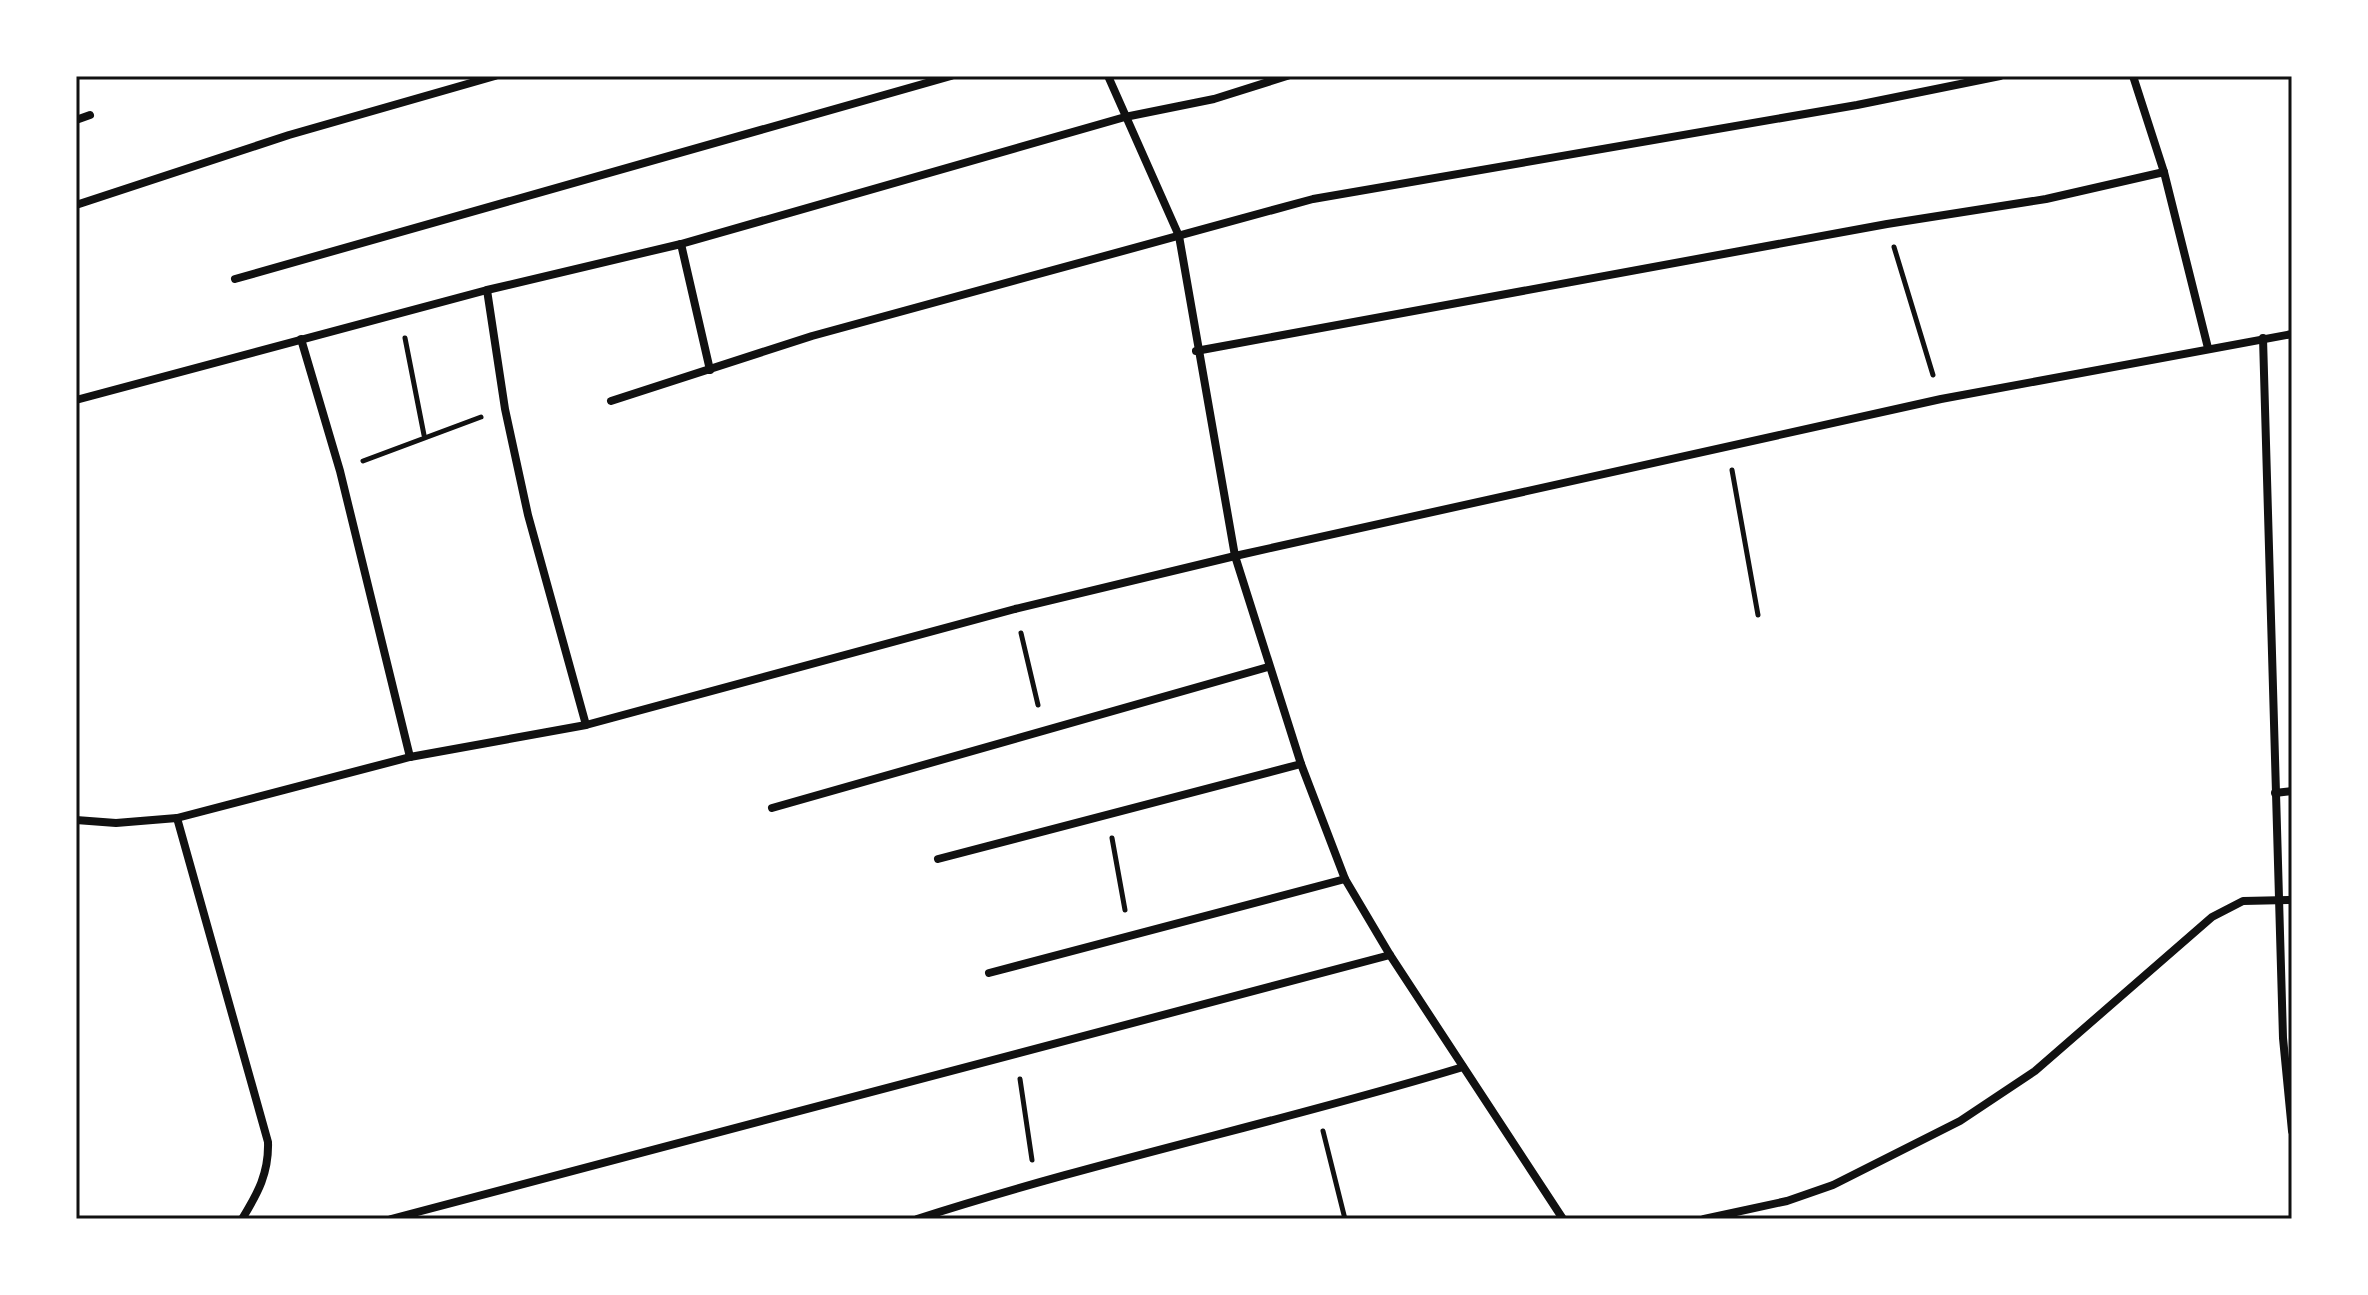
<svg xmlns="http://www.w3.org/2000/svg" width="2368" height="1295" viewBox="0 0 2368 1295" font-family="'PT Serif',serif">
	<rect width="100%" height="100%" fill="#fff"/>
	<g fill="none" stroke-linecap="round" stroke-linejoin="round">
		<!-- path -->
		<g stroke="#111" stroke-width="5">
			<path d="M1894 247 1933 375"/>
			<path d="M405 338 424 435"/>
			<path d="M363 461 481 417"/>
			<path d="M1732 470 1758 615"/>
			<path d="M1021 633 1038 705"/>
			<path d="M1112 838 1125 910"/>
			<path d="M1020 1079 1032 1160"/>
			<path d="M1323 1131 1345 1219"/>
		</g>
		<!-- minor -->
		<g stroke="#111" stroke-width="8">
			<path d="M1108 76 1179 236 1235 556 1301 764 1345 879 1390 955 1563 1219"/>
			<path d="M2133 76 2164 172 2208 348"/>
			<path d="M76 120 90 115"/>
			<path d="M76 205 289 135 495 76"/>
			<path d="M681 244 710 370"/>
			<path d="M235 279 951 76"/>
			<path d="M487 290 505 409 528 515 586 725"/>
			<path d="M2263 338 2283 1038 2292 1131"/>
			<path d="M301 339 340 471 410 757"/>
			<path d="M1196 351 1887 224 2046 199 2164 172"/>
			<path d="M76 400 487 290 681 244 1125 117 1214 99 1287 76"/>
			<path d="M611 401 812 336 1313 199 1857 105 2000 76"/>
			<path d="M2275 793 2292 791"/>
			<path d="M772 808 1268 667"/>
			<path d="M177 818 268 1142C269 1173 258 1193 242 1219"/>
			<path d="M76 820 116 823 177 818 410 757 586 725 1015 609 1235 556 1941 399 2292 334"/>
			<path d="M938 859 1301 764"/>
			<path d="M989 973 1345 879"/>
			<path d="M391 1219 1390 955"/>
			<path d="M917 1219C1097 1161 1282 1122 1463 1067"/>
			<path d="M1704 1219 1787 1201 1833 1185 1960 1121 2035 1071 2212 917 2243 901 2292 900"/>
		</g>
	</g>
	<!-- border -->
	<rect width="2368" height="1295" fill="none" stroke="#ffffff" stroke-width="156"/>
	<rect x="78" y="78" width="2212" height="1139" fill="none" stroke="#111" stroke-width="3"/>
</svg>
